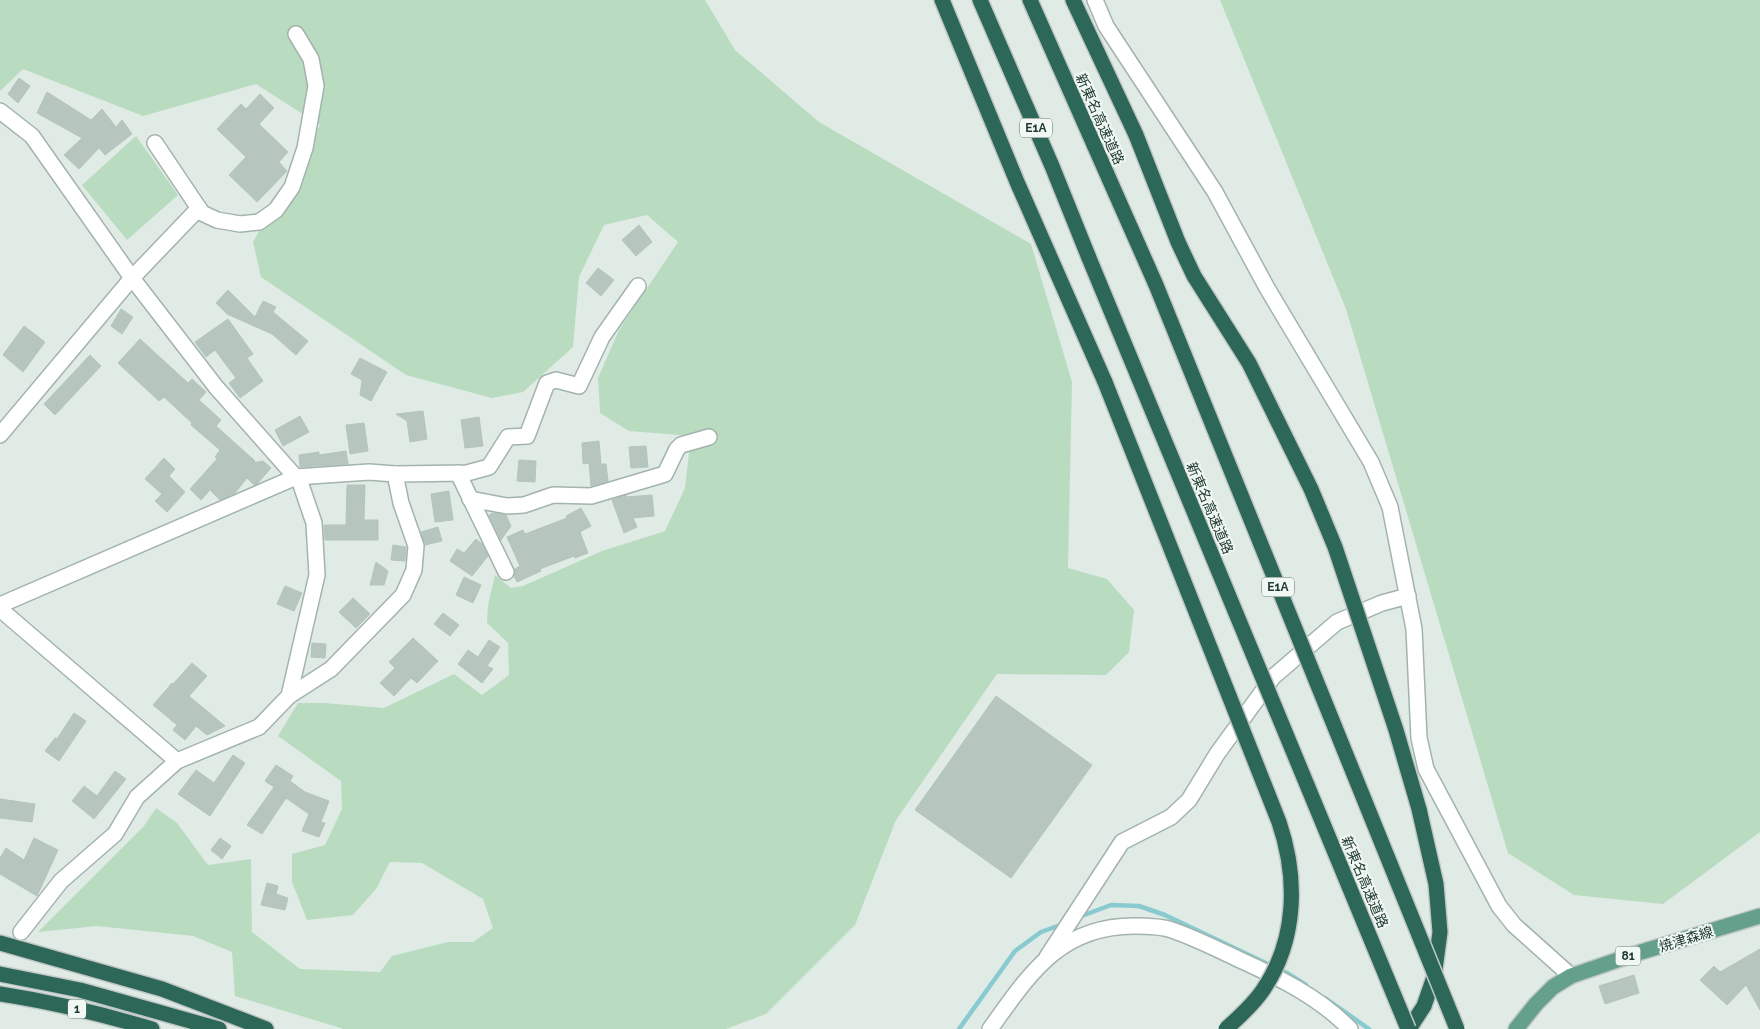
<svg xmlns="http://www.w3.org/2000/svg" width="1760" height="1029" viewBox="0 0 1760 1029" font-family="Raleway,'Noto Sans JP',sans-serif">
	<rect width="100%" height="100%" fill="#e0ebe6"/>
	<!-- green -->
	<g fill="#b9dcc0">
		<path d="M0 0H705L735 50 819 122 1031 244 1072 382 1068 568 1107 579 1134 610 1129 652 1106 675 997 674 896 820 855 925 766 1014 726 1029H344L235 996 232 952 193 936 97 926 38 932 144 826 156 808 177 823 208 865 251 859 252 932 300 969 380 972 392 956 448 942H473L493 928 483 899 422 863 390 862 376 889 353 915 307 920 292 882V854L325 845 342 809 341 781 278 736 298 703H324L384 708 454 674 482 695 509 675 508 643 487 623 488 605 495 575 511 588 523 586 602 551 665 531 685 488 691 436 629 431 600 413 598 378 619 330 678 242 647 215 604 225 579 277 573 347 523 392 492 398 406 375 261 277 253 242 320 125 256 84 143 116 23 69 0 91Z"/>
		<path d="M1220 0H1760V832L1663 904 1574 895 1508 853 1346 309Z"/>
		<path d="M136 136 178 195 127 240 82 185Z"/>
	</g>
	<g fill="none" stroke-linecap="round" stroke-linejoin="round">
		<!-- stream -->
		<g stroke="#89cad0" stroke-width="4.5">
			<path d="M1079 917 1111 905 1139 906 1165 915 1287 973 1306 985"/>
			<path d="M1325 998 1369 1029"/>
			<path d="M959 1029 1015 951 1041 932 1063 924"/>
		</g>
	</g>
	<!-- building -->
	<g fill="#b6c6be" stroke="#b3c5bc">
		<path d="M19 78 30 86 18 103 8 94Z"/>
		<path d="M47 92 91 120 102 109 116 127 122 120 132 134 105 155 99 148 79 169 64 155 82 138 37 113Z"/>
		<path d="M260 94 274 108 259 124 288 152 279 162 287 171 257 202 229 175 246 157 217 129 241 104 246 109Z"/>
		<path d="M639 225 652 242 636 256 622 240Z"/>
		<path d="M598 268 614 280 601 296 586 283Z"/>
		<path d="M228 290 255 317 263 301 276 307 273 312 308 341 296 355 272 334 227 314 216 303Z"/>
		<path d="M121 309 133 317 122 334 111 326Z"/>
		<path d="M228 319 253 354 247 358 263 381 240 398 229 383 236 378 215 350 206 357 195 342Z"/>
		<path d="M24 326 45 342 23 372 3 355Z"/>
		<path d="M140 339 188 383 192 379 206 392 199 400 221 420 216 426 255 461 252 463 263 461 271 468 257 484 254 485 247 478 235 493 220 500 210 490 201 500 190 489 217 459 215 457 220 450 191 425 192 423 164 397 159 401 118 363Z"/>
		<path d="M90 355 101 366 55 415 44 404Z"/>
		<path d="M360 358 387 372 371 401 360 395 362 380 351 374Z"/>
		<path d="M423 411 427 439 410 442 407 421 396 414Z"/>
		<path d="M300 416 309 432 283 446 275 430Z"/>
		<path d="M479 417 483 446 465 448 461 420Z"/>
		<path d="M364 423 368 451 350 454 346 425Z"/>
		<path d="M599 441 601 464H606L608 481 591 486 589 463 583 464 582 443Z"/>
		<path d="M646 446 648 467 631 468 629 447Z"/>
		<path d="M346 451 348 464 300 467 299 455 319 452V455Z"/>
		<path d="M164 458 175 469 169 476 185 492 167 512 155 501 162 494 145 479Z"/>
		<path d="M519 460 536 461 535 482 517 481Z"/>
		<path d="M347 485H365L364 520H378V540H325L324 525H346Z"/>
		<path d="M449 491 453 520 435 522 431 494Z"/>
		<path d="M626 495V497L652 495 654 516 633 518 637 527 624 533 612 500Z"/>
		<path d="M581 508 591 526 580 532 588 553 575 558 574 556 540 569 541 571 517 582 514 576 515 569 520 566 507 537 523 530 525 534 567 518 566 516Z"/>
		<path d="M493 513 506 515 511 526 501 540 489 515Z"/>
		<path d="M438 527 442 541 425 545 421 532Z"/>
		<path d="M476 539 482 544 488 556 472 576 450 561 457 549 464 553Z"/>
		<path d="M393 545 406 547 405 561 391 560Z"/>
		<path d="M376 562 388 571 384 585H370Z"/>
		<path d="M464 577 481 585 473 603 456 595Z"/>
		<path d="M285 586 302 593 294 611 277 604Z"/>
		<path d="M353 598 370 614 356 628 339 612Z"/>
		<path d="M443 613 459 625 450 636 434 624Z"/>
		<path d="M413 638 438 661 417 683 411 678 394 696 380 683 395 668 389 662Z"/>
		<path d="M489 640 500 647 487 666 493 669 482 683 458 664 468 650 478 657Z"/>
		<path d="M312 643 326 644 325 658 311 657Z"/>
		<path d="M192 663 207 676 189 696 225 726 207 735 196 726 185 740 173 730 177 725 153 705 172 683 173 684Z"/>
		<path d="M996 696 1092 765 1011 878 915 810Z"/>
		<path d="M74 713 86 721 59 761 45 751 55 738 57 739Z"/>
		<path d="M233 755 245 763 210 816 178 794 196 770 214 783Z"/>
		<path d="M276 765 293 776 290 781 305 792 329 801 321 822 325 823 319 837 302 831 309 814 286 798 262 834 247 825 274 787 265 781Z"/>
		<path d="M115 771 126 779 94 819 72 801 84 786 97 796Z"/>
		<path d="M0 799 35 804 32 822 0 818Z"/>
		<path d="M34 838 58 850 37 896 0 874V858L6 848 24 860Z"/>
		<path d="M220 838 231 846 222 859 211 850Z"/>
		<path d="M267 883 278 886 276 894 288 898 285 910 261 905Z"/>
		<path d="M1760 949V1010L1746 985 1727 1005 1700 980 1714 966 1720 972Z"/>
		<path d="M1634 975 1639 993 1605 1004 1599 986Z"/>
	</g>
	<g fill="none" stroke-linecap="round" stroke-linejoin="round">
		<!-- minor casing -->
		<g stroke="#a3b3ad" stroke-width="18">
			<g id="minor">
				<path d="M1095 0 1106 26 1215 192 1267 288 1371 462 1390 507 1414 629 1419 738 1426 769 1499 906 1514 925 1571 976"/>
				<path d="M0 111 32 136 132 278 216 387 300 482 314 523 317 575 289 696 259 727 177 761 137 797 115 834 61 881 21 932"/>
				<path d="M155 143 202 213 217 220 240 224 259 222 276 210 292 187 305 148 316 86 311 59 296 34"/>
				<path d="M0 435 132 278 199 208"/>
				<path d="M458 473 506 572"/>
				<path d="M470 499 507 506 524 505 553 495 591 496 665 474 677 449 681 445 709 437"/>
				<path d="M0 605 296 477 369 472 395 474 467 473 489 467 508 437 527 436 547 383 556 380 579 386 602 337 638 286"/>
				<path d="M0 609 177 761"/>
				<path d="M289 696 331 669 403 595 414 570 416 546 401 503 395 474"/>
				<path d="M1047 957 1122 842 1171 817 1189 800 1217 754 1273 677 1337 622 1382 603 1408 596"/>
				<path d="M990 1029C1029 975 1059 926 1134 926 1146 926 1161 926 1172 930 1195 938 1217 949 1238 959 1278 977 1319 997 1350 1029"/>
			</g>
		</g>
		<!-- major casing -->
		<g stroke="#c1c8c6" stroke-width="18">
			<path id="major" d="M1516 1029 1536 1004 1553 987 1571 976 1641 952 1760 916"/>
		</g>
		<!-- highway casing -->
		<g stroke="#c1c8c6" stroke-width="18">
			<g id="highway">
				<path d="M942 0 1017 182 1105 382"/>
				<path d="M980 0 1052 166 1089 258"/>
				<path d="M1030 0 1095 147"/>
				<path d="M1073 0 1136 135"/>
				<path d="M0 943 162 989 266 1029"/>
				<path d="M0 974 80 990 219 1029"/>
				<path d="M0 994C52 1002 102 1014 152 1029"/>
				<path d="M1409 1029 1424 1006 1434 977 1440 932 1436 884 1419 809"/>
			</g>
		</g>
		<!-- minor -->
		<use href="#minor" stroke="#fff" stroke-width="15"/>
		<!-- major -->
		<use href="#major" stroke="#65a08d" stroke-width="15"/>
		<!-- highway -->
		<use href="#highway" stroke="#2d6757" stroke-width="15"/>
		<!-- highway-bridge casing -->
		<g stroke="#c1c8c6" stroke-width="18" stroke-linecap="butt">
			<g id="highway-bridge">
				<path d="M1136 135 1178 242 1194 276 1249 363 1311 489 1335 547 1396 730 1419 809"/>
				<path d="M1095 147 1156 285 1457 1029"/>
				<path d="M1089 258 1408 1029"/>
				<path d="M1105 382 1279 822C1298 878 1297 940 1263 990 1253 1005 1239 1017 1226 1029"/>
			</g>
		</g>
		<!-- highway-bridge -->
		<use href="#highway-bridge" stroke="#2d6757" stroke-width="15"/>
	</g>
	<g text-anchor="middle" stroke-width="4" stroke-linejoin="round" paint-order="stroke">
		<!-- shield labels -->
		<g fill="#f1f8f4" stroke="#5f746d" stroke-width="1">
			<rect x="1020" y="118.5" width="32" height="19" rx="4"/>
			<rect x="1262" y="577.5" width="32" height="19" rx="4"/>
			<rect x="1615.5" y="946.5" width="25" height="19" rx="4"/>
			<rect x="68" y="999.5" width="18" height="19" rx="4"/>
		</g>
		<g font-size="12" font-weight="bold" fill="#213b33">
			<text x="1036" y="132">E1A</text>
			<text x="1278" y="591">E1A</text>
			<text x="1628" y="960">81</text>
			<text x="77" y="1013">1</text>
		</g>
		<!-- street labels -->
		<g font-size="14" fill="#213b33" stroke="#f1f8f4">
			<text transform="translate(1100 119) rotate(66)" y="5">新東名高速道路</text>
			<text transform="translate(1210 508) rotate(67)" y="5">新東名高速道路</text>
			<text transform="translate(1365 882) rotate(67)" y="5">新東名高速道路</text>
			<text transform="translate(1686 939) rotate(-17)" y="5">焼津森線</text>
		</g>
	</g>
</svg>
